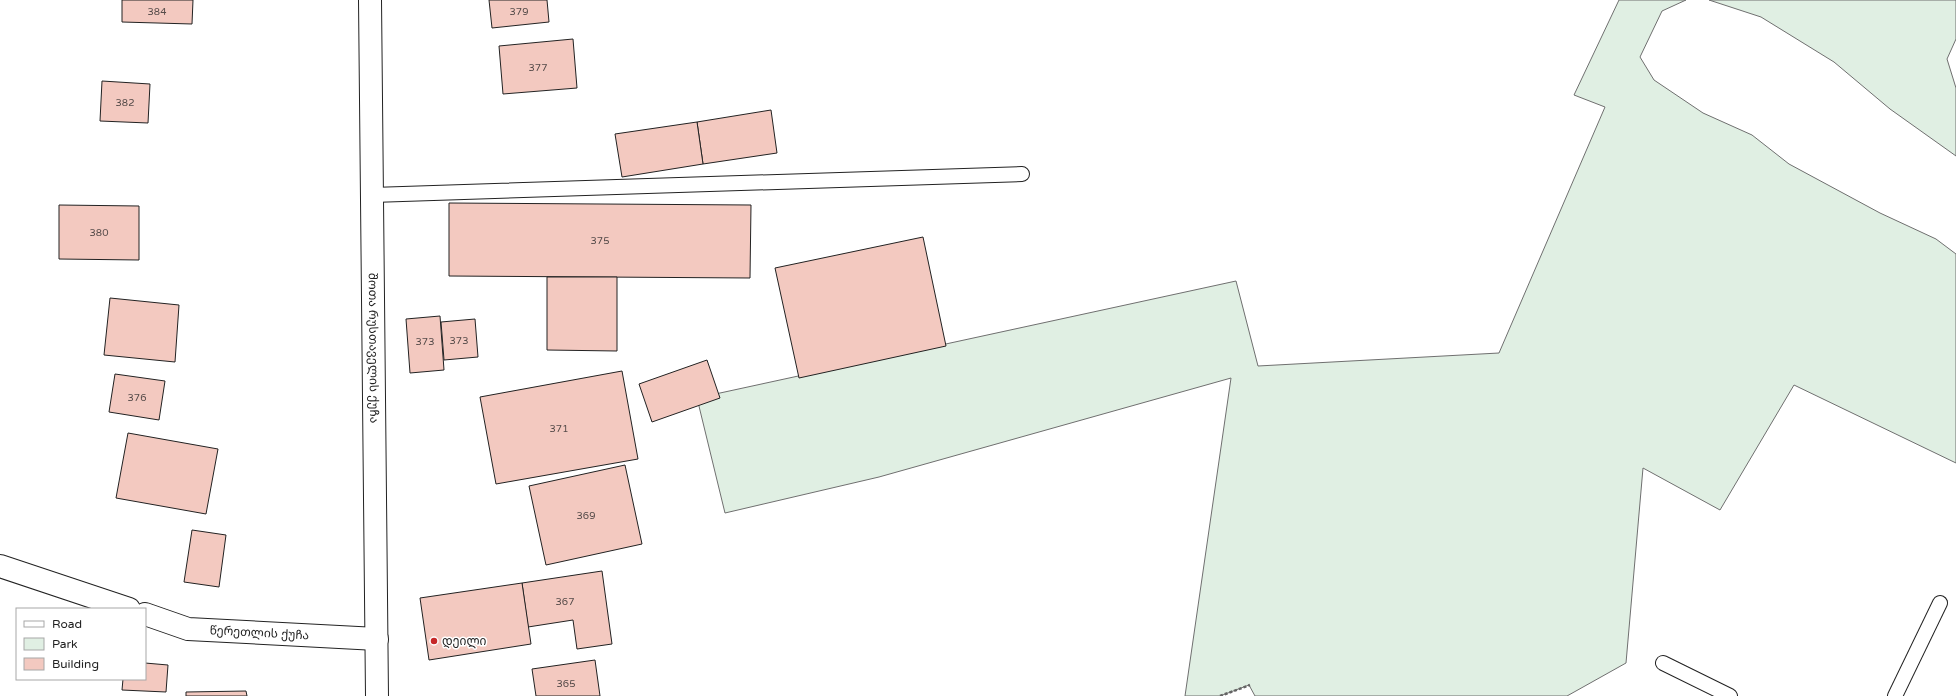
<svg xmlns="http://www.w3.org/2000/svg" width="1956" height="696" viewBox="0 0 1956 696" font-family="'Varela Round','Noto Sans Georgian',sans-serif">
	<rect width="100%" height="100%" fill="#fff"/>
	<!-- green -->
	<g fill="#e0efe3" stroke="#6f6f6f">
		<path d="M1619 0H1686L1662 11 1640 57 1654 80 1703 113 1752 135 1789 164 1880 213 1936 239 1956 254V463L1794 385 1720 510 1643 468 1626 663 1567 696H1255L1249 685 1220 696H1185L1231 378 879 477 725 513 697 398 1236 281 1258 366 1499 353 1605 107 1574 95Z"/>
		<path d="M1709 0H1956V39L1947 59 1956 88V156L1890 109 1834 62 1761 17Z"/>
	</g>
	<!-- building -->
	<g fill="#f3c9c0" stroke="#222">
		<path d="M122 0H193L192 24 122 22Z"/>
		<path d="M489 0H547L549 22 492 28Z"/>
		<path d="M573 39 577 88 503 94 499 46Z"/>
		<path d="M102 81 150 84 148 123 100 121Z"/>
		<path d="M771 110 777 153 703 164 697 122Z"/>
		<path d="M697 122 703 164 622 177 615 134Z"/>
		<path d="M449 203 751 205 750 278 449 276Z"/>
		<path d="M59 205 139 206V260L59 259Z"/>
		<path d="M923 237 946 346 799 378 775 268Z"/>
		<path d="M547 277H617V351L547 350Z"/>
		<path d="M110 298 179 305 175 362 104 355Z"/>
		<path d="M440 316 444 370 410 373 406 319Z"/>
		<path d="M475 319 478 357 444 360 441 322Z"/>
		<path d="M707 360 720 398 652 422 639 384Z"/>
		<path d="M622 371 638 459 496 484 480 397Z"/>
		<path d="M115 374 165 381 159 420 109 412Z"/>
		<path d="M128 433 218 449 206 514 116 498Z"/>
		<path d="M625 465 642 544 546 565 529 486Z"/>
		<path d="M192 530 226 535 219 587 184 582Z"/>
		<path d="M602 571 612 644 577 649 573 620 528 627 522 583Z"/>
		<path d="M522 583 531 644 429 660 420 598Z"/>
		<path d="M595 660 600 696H536L532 669Z"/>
		<path d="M145 663 168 665 166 692 122 690 123 679H145Z"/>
		<path d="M246 691 247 696H186V692Z"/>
	</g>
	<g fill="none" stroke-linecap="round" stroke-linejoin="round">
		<!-- lane casing -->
		<g stroke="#222" stroke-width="16">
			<g id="lane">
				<path d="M372 195 1022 174"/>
				<path d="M1663 663 1730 696"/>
				<path d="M1895 696 1940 603"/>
			</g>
		</g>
		<!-- street casing -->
		<g stroke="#222" stroke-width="24">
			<g id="street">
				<path d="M0 566 129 609"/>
				<path id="s1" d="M145 614 188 629 377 639"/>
			</g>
		</g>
		<!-- secondary casing -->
		<g stroke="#222" stroke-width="24">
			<g id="secondary">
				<path id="s2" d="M370 0 377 696"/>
			</g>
		</g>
		<!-- path -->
		<path stroke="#646464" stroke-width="2.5" stroke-dasharray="3 2" stroke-linecap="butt" d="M1220 696 1250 685"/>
		<!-- lane -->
		<use href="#lane" stroke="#fff" stroke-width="14"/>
		<!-- street -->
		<use href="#street" stroke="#fff" stroke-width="22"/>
		<!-- secondary -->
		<use href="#secondary" stroke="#fff" stroke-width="22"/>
	</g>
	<!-- markers -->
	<circle fill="#c62828" stroke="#fff" stroke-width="1.5" cx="434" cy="641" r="4"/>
	<g text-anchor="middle" stroke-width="3" stroke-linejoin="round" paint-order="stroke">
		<!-- number labels -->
		<g font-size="10" fill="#564c4a">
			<text x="157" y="15">384</text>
			<text x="519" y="15">379</text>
			<text x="538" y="71">377</text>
			<text x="125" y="106">382</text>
			<text x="99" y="236">380</text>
			<text x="600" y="244">375</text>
			<text x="459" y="344">373</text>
			<text x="425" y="345">373</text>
			<text x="137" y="401">376</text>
			<text x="559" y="432">371</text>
			<text x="586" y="519">369</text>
			<text x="565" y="605">367</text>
			<text x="566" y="687">365</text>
		</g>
		<!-- street labels -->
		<g font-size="12" fill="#222" stroke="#fff">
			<text dy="4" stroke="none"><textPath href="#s2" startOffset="348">შოთა რუსთაველის ქუჩა</textPath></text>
			<text dy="4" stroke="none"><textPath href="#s1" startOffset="117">წერეთლის ქუჩა</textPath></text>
		</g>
		<!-- poi labels -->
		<g font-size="12" fill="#222" stroke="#fff" text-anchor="start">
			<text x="442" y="645">დეილი</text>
		</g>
	</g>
	<!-- legend -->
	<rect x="16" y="608" width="130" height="72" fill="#ffffff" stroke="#a7a7a7"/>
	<rect x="24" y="621" width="20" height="6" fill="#ffffff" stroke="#a7a7a7"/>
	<text x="52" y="628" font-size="12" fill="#222222">Road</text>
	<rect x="24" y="638" width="20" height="12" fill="#e0efe3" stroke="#a7a7a7"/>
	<text x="52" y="648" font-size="12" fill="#222222">Park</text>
	<rect x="24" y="658" width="20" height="12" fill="#f3c9c0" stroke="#a7a7a7"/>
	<text x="52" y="668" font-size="12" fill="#222222">Building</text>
</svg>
